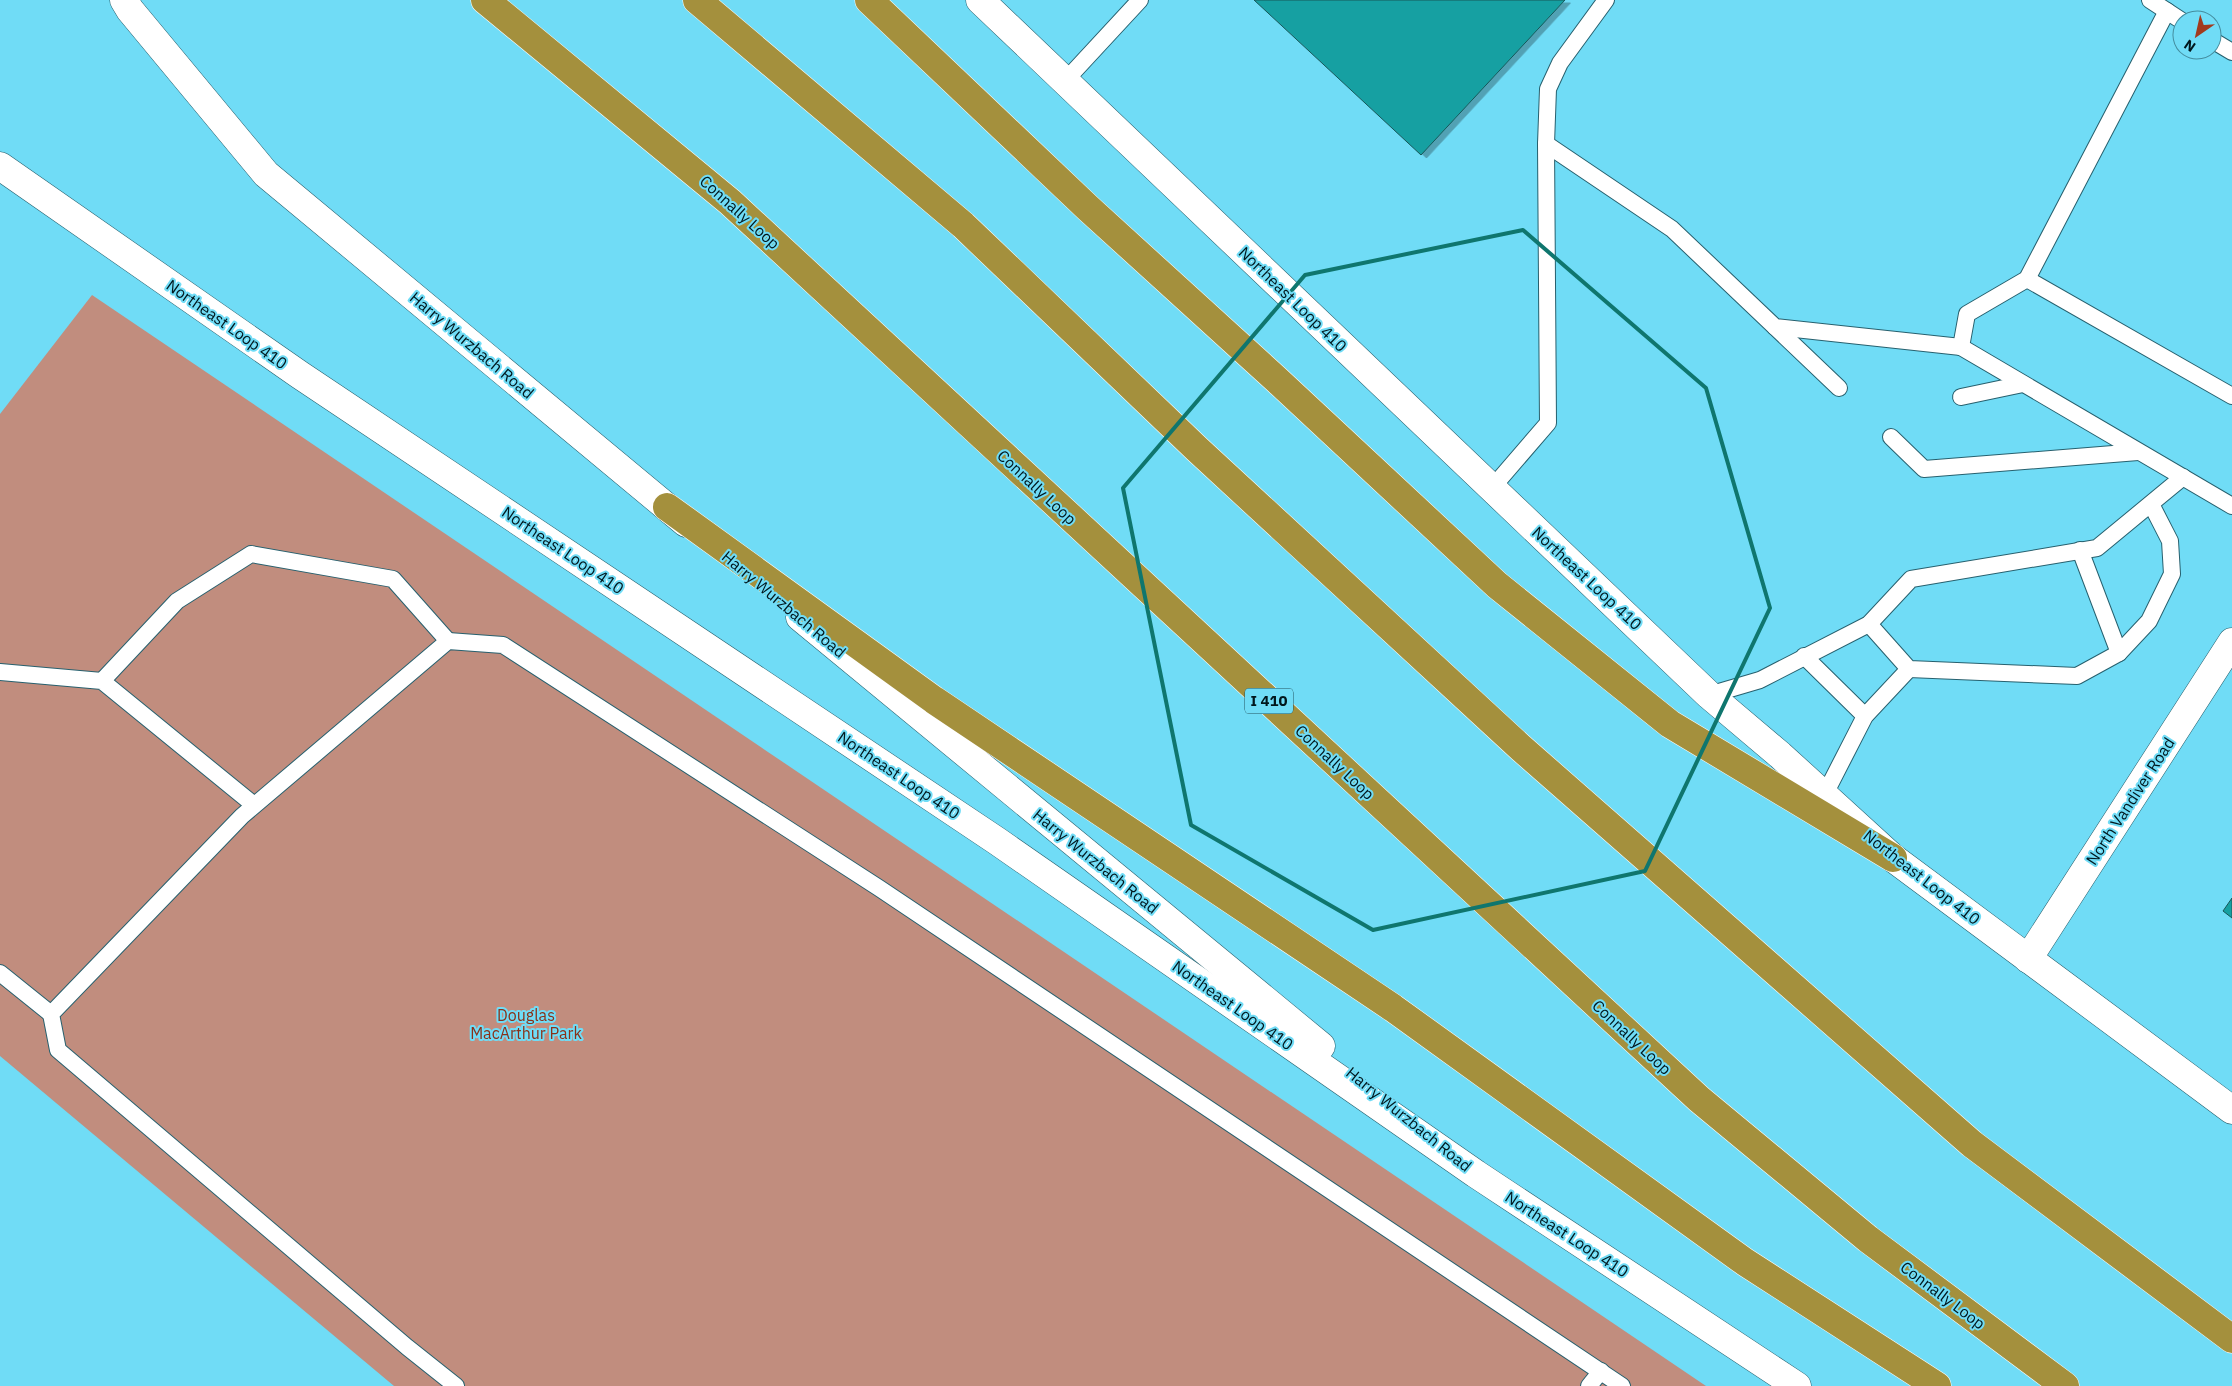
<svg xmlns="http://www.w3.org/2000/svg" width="2232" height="1386" viewBox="0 0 2232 1386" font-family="'IBM Plex Sans',sans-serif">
	<defs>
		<filter id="shadow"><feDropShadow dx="5.5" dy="3" stdDeviation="0" flood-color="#0004"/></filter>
	</defs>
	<rect width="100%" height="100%" fill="#70dcf6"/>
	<!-- green -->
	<path fill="#c18d7e" d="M92 295 1706 1386H394L0 1056V414Z"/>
	<!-- building -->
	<g fill="#17a0a2" stroke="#155758" filter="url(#shadow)">
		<path d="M1254 0H1565L1421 155Z"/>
		<path d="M2232 898V918L2223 911Z"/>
	</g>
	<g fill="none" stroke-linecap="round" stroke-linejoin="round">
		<!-- service casing -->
		<g stroke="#27606e" stroke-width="18">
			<g id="service">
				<path d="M2150 0 2182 21"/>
				<path d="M2167 11 2027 279 1967 314 1961 347 2232 506"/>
				<path d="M2212 40 2232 52"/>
				<path d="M1065 81 1140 0"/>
				<path d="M1546 144 1672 229 1775 327 1961 347"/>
				<path d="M2027 279 2232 396"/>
				<path d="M1775 327 1839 388"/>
				<path d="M1961 397 2023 384"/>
				<path d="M1891 437 1924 469 2138 452"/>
				<path d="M1492 488 1548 423 1546 144 1548 89 1560 63 1606 0"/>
				<path d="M2080 550 2119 653"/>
				<path d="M1869 624 1909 669 2077 676 2119 653 2149 621 2172 574 2170 541 2151 504"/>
				<path d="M1804 656 1865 716"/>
				<path d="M0 672 102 681 254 805"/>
				<path d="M102 681 177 601 251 554 393 579 448 641"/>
				<path d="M1709 695 1760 680 1869 624 1911 579 2097 548 2183 477"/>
				<path d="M1824 796 1865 716 1909 669"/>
				<path d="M0 973 51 1014"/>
				<path d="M456 1386 407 1347 58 1050 51 1014 242 816 448 641 503 645 879 888 1622 1386"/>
				<path d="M1589 1386 1601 1371"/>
			</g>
		</g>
		<!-- tertiary casing -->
		<g stroke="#27606e" stroke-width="29">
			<path id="tertiary" d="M2028 959 2232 642"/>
		</g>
		<!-- secondary casing -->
		<g stroke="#27606e" stroke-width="29">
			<g id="secondary">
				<path d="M124 0 130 10 266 174 686 523"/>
				<path d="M980 0 1709 695 1780 755 1893 858 2232 1110"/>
				<path d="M0 166 300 375 997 841 1476 1174 1797 1386"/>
				<path d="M800 617 1321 1046"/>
			</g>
		</g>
		<!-- motorway casing -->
		<g stroke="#fff" stroke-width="29">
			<g id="motorway">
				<path d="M485 0 730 202 1699 1099 1868 1239 2065 1386"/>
				<path d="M697 0 963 225 1197 449 1521 748 1972 1144 2232 1339"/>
				<path d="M869 0 1088 208 1277 380 1497 585 1670 724 1893 858"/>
				<path d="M667 507 934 700 1393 1008 1745 1262 1937 1386"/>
			</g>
		</g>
		<!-- service -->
		<use href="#service" stroke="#fff" stroke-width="16"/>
		<!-- tertiary -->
		<use href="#tertiary" stroke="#fff" stroke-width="28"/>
		<!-- secondary -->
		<use href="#secondary" stroke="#fff" stroke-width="28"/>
		<!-- motorway -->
		<use href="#motorway" stroke="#a4903d" stroke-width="28"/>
	</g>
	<!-- marked area -->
	<path fill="none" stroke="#0f766e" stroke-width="4" stroke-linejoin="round" d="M1523 230 1706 388 1770 608 1645 871 1373 930 1191 825 1123 488 1305 275Z"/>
	<g text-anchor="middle" stroke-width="4" stroke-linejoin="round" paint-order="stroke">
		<!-- shield labels -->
		<rect fill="#70dcf6" stroke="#22525e" stroke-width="1" x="1245" y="688.5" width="48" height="25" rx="4"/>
		<g font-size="15" font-weight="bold" fill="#01171d">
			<text x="1269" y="706">I 410</text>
		</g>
		<!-- street labels -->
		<g font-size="16" fill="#01171d" stroke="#70dcf6">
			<text transform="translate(740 212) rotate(42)" y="6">Connally Loop</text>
			<text transform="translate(1293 299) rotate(44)" y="6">Northeast Loop 410</text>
			<text transform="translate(227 324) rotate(35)" y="6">Northeast Loop 410</text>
			<text transform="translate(472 345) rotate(40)" y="6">Harry Wurzbach Road</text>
			<text transform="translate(1037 487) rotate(43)" y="6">Connally Loop</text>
			<text transform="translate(563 550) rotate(34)" y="6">Northeast Loop 410</text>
			<text transform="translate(1587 578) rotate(43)" y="6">Northeast Loop 410</text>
			<text transform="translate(784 604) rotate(40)" y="6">Harry Wurzbach Road</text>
			<text transform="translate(1335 762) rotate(43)" y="6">Connally Loop</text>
			<text transform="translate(899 775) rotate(34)" y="6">Northeast Loop 410</text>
			<text transform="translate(2130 801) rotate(-57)" y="6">North Vandiver Road</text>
			<text transform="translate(1096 861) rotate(39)" y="6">Harry Wurzbach Road</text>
			<text transform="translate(1922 877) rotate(38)" y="6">Northeast Loop 410</text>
			<text transform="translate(1233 1005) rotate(35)" y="6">Northeast Loop 410</text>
			<text transform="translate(1632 1037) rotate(43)" y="6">Connally Loop</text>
			<text transform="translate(1409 1119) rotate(39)" y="6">Harry Wurzbach Road</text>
			<text transform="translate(1567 1234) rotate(33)" y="6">Northeast Loop 410</text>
			<text transform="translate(1943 1295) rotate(37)" y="6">Connally Loop</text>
		</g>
		<!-- park labels -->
		<g font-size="16" fill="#8a3118" stroke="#70dcf6">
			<text x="526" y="1021">Douglas<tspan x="526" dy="18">MacArthur Park</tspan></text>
		</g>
	</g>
	<!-- north arrow -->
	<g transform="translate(2197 35) rotate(214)"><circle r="24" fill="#70dcf6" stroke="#448d9f"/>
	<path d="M0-4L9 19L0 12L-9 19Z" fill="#a23a1d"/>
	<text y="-8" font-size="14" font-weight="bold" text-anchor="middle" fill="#01171d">N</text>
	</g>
</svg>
